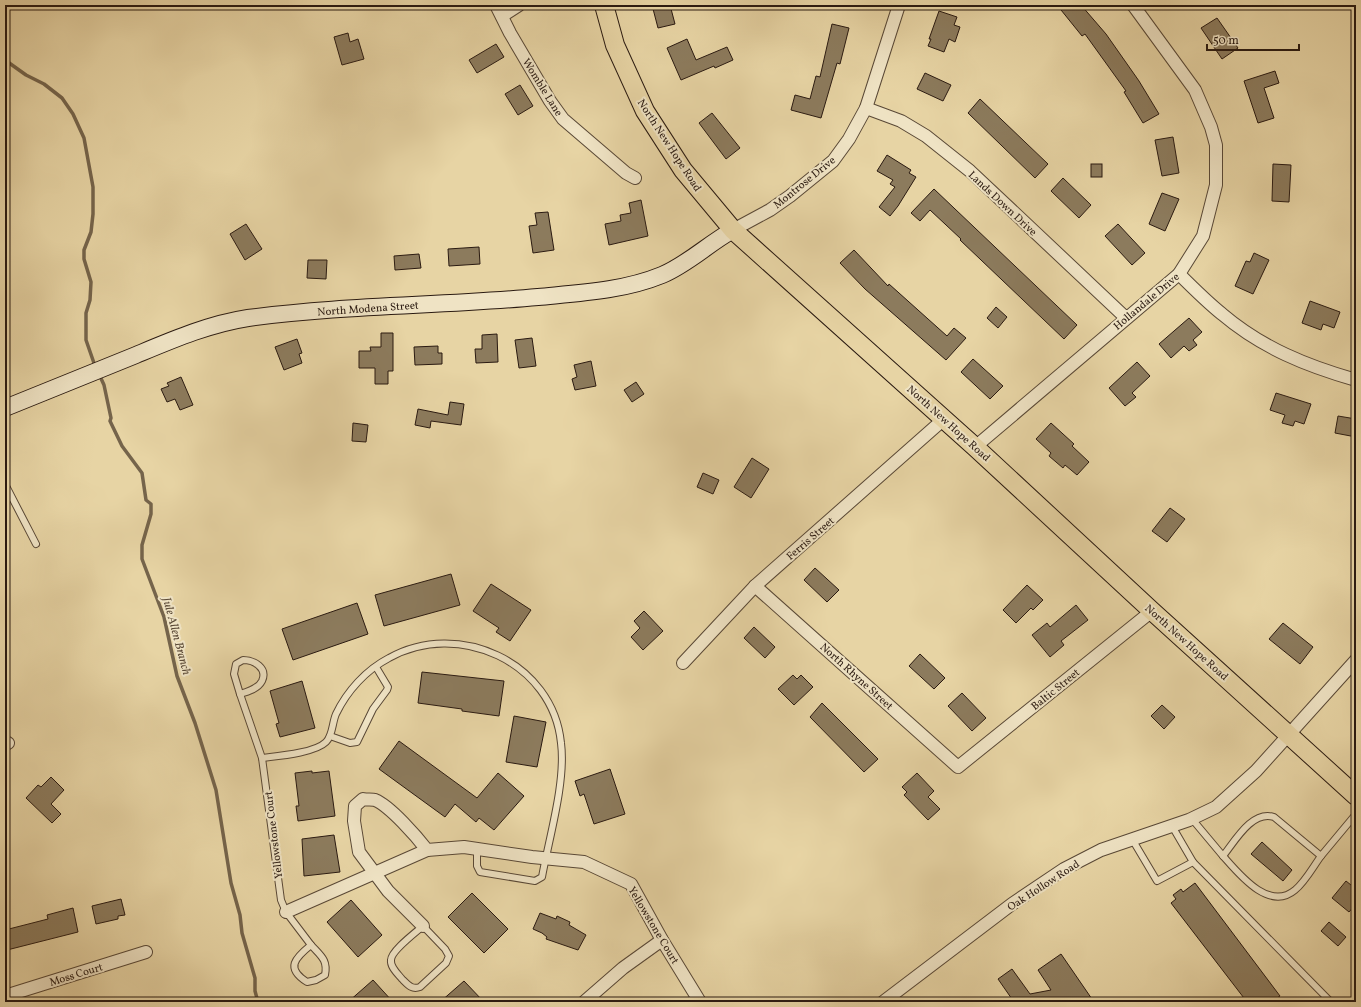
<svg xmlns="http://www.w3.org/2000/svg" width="1361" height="1007" viewBox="0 0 1361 1007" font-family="Vollkorn,serif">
	<rect width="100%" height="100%" fill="#e7d4a4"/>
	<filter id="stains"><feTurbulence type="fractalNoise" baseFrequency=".005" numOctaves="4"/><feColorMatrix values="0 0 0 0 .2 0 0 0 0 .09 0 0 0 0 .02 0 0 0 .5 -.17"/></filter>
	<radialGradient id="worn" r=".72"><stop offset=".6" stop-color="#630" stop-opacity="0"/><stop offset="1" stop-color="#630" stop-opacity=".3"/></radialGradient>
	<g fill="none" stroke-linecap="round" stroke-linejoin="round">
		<!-- stream -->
		<g stroke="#75644b" stroke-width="3.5">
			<path d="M5 60 26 75 44 84 62 98 73 114 84 138 93 187V214L91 232 84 250V259L91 282 90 300 86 313V340L95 366"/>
			<path d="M99 374 104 385 111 418 110 421 122 446 142 473 146 500 151 504V514L142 545V559L164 617 177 676 195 723 216 790 231 883 240 915 242 933 255 978V991L258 1002"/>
		</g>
	</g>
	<!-- building -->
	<g fill="#8c7b5d" stroke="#2a1a11">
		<path d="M652 5H670L675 24 658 28Z"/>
		<path d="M1057 5H1081L1106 34 1139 81 1159 114 1143 123 1124 92 1126 91 1085 34 1082 36Z"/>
		<path d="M939 11 957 17 954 25 960 27 955 42 949 39 944 52 928 46 931 39H929Z"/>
		<path d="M1217 18 1238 48 1222 59 1201 28Z"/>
		<path d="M832 24 849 28 840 64 837 63 821 118 791 110 795 95 810 99 816 76 820 77Z"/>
		<path d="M348 33 350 42 358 39 364 59 342 65 334 37Z"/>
		<path d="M687 39 696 60 727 47 733 60 715 68 714 66 681 80 667 48Z"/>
		<path d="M496 44 504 57 477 73 469 60Z"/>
		<path d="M1275 71 1279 83 1264 88 1274 118 1258 123 1244 81Z"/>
		<path d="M925 73 951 85 943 101 917 89Z"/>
		<path d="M520 85 533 106 518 115 505 94Z"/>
		<path d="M980 99 1048 164 1035 178 968 113Z"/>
		<path d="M712 113 740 148 726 159 699 123Z"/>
		<path d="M1173 137 1179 173 1162 176 1155 140Z"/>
		<path d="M887 155 911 170 909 173 916 177 898 206 890 216 879 207 895 187 890 184 893 180 877 171Z"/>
		<rect x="1091" y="164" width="11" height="13"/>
		<path d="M1273 164 1291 165 1289 202 1272 201Z"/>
		<path d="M1063 178 1091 205 1079 218 1051 191Z"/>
		<path d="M934 189 1077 325 1064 339 960 240 961 239 930 210 920 221 911 213Z"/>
		<path d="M1162 193 1179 199 1165 231 1149 224Z"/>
		<path d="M641 200 648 236 609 245 605 224 621 221 620 215 631 213 629 203Z"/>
		<path d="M548 212 554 250 533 253 529 226 537 225 535 213Z"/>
		<path d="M246 224 262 249 245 260 230 234Z"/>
		<path d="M1118 224 1145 253 1132 265 1105 236Z"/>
		<path d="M479 247 480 264 449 266 448 249Z"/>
		<path d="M854 250 888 286 889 284 947 336 954 328 966 338 946 360 865 289 840 263Z"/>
		<path d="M1254 253 1269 260 1253 294 1235 286 1246 261 1250 262Z"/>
		<path d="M419 254 421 268 395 270 394 256Z"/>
		<path d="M308 260H327L326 279 307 278Z"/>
		<path d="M1310 301 1340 312 1334 328 1323 324 1321 330 1302 323Z"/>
		<path d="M996 307 1007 317 998 328 987 318Z"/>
		<path d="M1189 318 1202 332 1193 340 1197 345 1189 351 1184 346 1171 358 1159 344Z"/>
		<path d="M381 333H393V371H388V384H375V368H359V351H371L370 347H381Z"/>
		<path d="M497 334 498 362 476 363 475 349H482V335Z"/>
		<path d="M532 338 536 366 519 368 515 340Z"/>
		<path d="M297 339 302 353 299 354 302 363 284 370 275 347Z"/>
		<path d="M438 346V353H442V364L415 365 414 347Z"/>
		<path d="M973 359 1003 386 990 399 961 372Z"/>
		<path d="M591 361 596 386 575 390 572 379 577 377 574 365Z"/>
		<path d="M1137 362 1150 376 1132 393 1136 397 1125 406 1109 388Z"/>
		<path d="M181 377 193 405 180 410 175 399 167 402 161 389 169 386 167 383Z"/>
		<path d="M636 382 644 394 632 402 624 390Z"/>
		<path d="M1276 393 1311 404 1304 424 1295 421 1293 426 1282 423 1285 415 1270 410Z"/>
		<path d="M450 402 464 404 461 425 431 421 430 428 415 425 418 409 448 415Z"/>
		<path d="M1338 416 1356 419V437L1335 433Z"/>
		<path d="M353 423 368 425 366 442 352 441Z"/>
		<path d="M1051 423 1074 444 1072 446 1089 462 1077 475 1065 465 1063 468 1049 456 1051 453 1036 439Z"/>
		<path d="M752 458 769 469 751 498 734 487Z"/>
		<path d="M703 473 719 480 713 494 697 487Z"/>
		<path d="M1170 508 1185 519 1167 542 1152 531Z"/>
		<path d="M815 568 839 590 827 602 804 580Z"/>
		<path d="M451 574 460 605 384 626 375 595Z"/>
		<path d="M491 584 531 610 510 641 496 632 499 628 473 611Z"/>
		<path d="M1027 585 1043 600 1033 610 1031 608 1016 623 1003 610Z"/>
		<path d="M357 603 368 634 293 660 282 629Z"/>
		<path d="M1076 605 1088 620 1061 641 1064 645 1050 657 1032 635 1047 623 1050 627Z"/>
		<path d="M644 611 663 631 643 650 631 637 640 628 634 621Z"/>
		<path d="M1283 623 1313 647 1300 664 1269 639Z"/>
		<path d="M754 627 775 647 765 658 744 638Z"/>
		<path d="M920 654 945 678 934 689 909 666Z"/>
		<path d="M422 672 504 681 499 716 462 711V709L418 703Z"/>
		<path d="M793 675 797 679 801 675 813 687 794 705 778 689Z"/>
		<path d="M302 681 315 728 280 737 276 724 279 723 270 691Z"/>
		<path d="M962 693 986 718 972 731 948 706Z"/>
		<path d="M822 703 878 759 864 772 810 717Z"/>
		<path d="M1162 705 1175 717 1164 729 1151 716Z"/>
		<path d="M514 716 546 722 537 767 506 762Z"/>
		<path d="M399 741 477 798 498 773 524 796 494 830 479 818 476 822 455 804 445 817 379 769Z"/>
		<path d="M610 769 625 814 594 824 584 794 580 796 575 781Z"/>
		<path d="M312 771V773L329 771 335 816 298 821 296 806H299L295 773Z"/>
		<path d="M917 773 934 791 928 797 940 809 928 820 904 795 907 792 902 787Z"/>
		<path d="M51 777 64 790 51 804 61 814 52 823 26 798 38 785 41 787Z"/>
		<path d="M334 835 340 872 304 876 302 839Z"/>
		<path d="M1262 842 1292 870 1283 881 1251 854Z"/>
		<path d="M1346 881 1356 889V904L1349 912 1332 898Z"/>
		<path d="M1195 883 1280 996 1271 1002H1247L1171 903 1176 899 1173 895 1181 889 1183 892Z"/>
		<path d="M472 893 508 929 484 953 448 917Z"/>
		<path d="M121 899 125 915 118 916V919L96 924 92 906Z"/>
		<path d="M351 900 382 935 358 957 327 922Z"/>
		<path d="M73 908 78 932 7 950 5 930 48 919 47 915Z"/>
		<path d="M540 913 556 919 557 916 570 922 569 925 586 935 578 950 546 939 547 937 542 933 533 929Z"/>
		<path d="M1329 922 1346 937 1338 946 1321 931Z"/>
		<path d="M1061 954 1094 1002H1014L998 979 1012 969 1030 994 1051 990 1038 970Z"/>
		<path d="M373 980 393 1002H348Z"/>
		<path d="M464 981 484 1002H440Z"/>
	</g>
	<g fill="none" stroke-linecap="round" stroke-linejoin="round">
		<!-- lane casing -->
		<g stroke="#594836" stroke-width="8">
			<g id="lane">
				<path d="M5 484 36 544"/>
				<path d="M243 660C254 660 268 668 262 681 258 689 247 692 240 694L234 674 236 664Z"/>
				<path d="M240 694 262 758 281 900 286 912 311 945"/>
				<path d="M330 736 350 743 357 742 373 709 387 690 388 687 376 667"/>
				<path d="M262 758C278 756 315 753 326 742 333 735 332 723 336 714 347 691 366 670 389 658 458 619 553 662 561 743 566 782 549 838 542 877L535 881 480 872 477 866V849"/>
				<path d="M1192 819 1223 856C1235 841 1252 810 1274 817L1321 856 1356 814"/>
				<path d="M1132 839 1157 881 1193 862 1172 826"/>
				<path d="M1223 856C1239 874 1269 912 1295 890 1305 882 1313 867 1321 856"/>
				<path d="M1193 862 1329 1000 1333 1002"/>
				<path d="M423 926 445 949 449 956 446 963 420 987C412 990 408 985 402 979 398 974 390 967 391 960 391 951 415 933 423 926Z"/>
				<path d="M311 945C321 956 328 960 325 975L316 980 307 982C285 968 295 958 311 945Z"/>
			</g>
		</g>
		<!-- street casing -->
		<g stroke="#594836" stroke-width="14">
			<g id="street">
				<path d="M496 5 510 33 550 101 563 119 626 173 635 178"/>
				<path d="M502 16 519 5"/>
				<path d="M866 108 901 121 926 136 970 171 1126 318"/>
				<path d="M733 230 770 210 790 196 833 161 849 139 866 108 899 5"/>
				<path d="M1179 274C1193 288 1207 302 1222 314 1262 348 1307 366 1356 380"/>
				<path d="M975 447 1179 274 1203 236 1216 185V145L1211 127 1195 90 1133 5"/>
				<path d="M755 586 958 767 1152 611"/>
				<path d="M683 663 755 586 944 419"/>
				<path d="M5 744 8 743"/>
				<path d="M286 912 427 850"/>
				<path d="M423 926 388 891 359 852 354 821 355 806 363 799C367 800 372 799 375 800 390 806 417 837 427 850L464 847 532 857 584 862 631 884 662 940 700 1002"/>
				<path d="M5 996 146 952"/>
				<path d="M584 1002 623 968 662 940"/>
				<path d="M883 1002 1012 904 1064 869 1101 850 1189 820 1216 807 1256 771 1356 660"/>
			</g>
		</g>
		<!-- secondary casing -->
		<g stroke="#2a1a11" stroke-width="18">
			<path id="secondary" d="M5 408C49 390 92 373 136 355 172 340 209 324 248 318 344 305 442 306 538 297 579 293 623 291 662 275 688 264 708 244 733 230"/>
		</g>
		<!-- primary casing -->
		<g stroke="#2a1a11" stroke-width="20">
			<path id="primary" d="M604 5 615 45 645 111 683 170 733 230 975 447 1152 611 1356 796"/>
		</g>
		<!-- lane -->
		<use href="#lane" stroke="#efe3c4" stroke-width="6"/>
		<!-- street -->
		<use href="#street" stroke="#efe3c4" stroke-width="12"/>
		<!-- secondary -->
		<use href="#secondary" stroke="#efe3c4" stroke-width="16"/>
		<!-- primary -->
		<use href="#primary" stroke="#e7d4a4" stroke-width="18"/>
	</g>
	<g text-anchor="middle" stroke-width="4" stroke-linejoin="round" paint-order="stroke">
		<!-- street labels -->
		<g font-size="11" fill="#2a1a11" stroke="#efe3c4">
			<text transform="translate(543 87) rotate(58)" y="4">Womble Lane</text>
			<text transform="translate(670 145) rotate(57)" y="4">North New Hope Road</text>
			<text transform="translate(804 182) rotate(-39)" y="4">Montrose Drive</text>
			<text transform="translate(1003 203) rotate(43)" y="4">Lands Down Drive</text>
			<text transform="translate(1146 301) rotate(-40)" y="4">Hollandale Drive</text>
			<text transform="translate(368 308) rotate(-4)" y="4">North Modena Street</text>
			<text transform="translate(949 423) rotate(42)" y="4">North New Hope Road</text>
			<text transform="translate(810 538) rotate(-41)" y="4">Ferris Street</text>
			<text transform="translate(1187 642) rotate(42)" y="4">North New Hope Road</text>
			<text transform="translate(857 676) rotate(42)" y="4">North Rhyne Street</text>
			<text transform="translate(1055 689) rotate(-39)" y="4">Baltic Street</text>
			<text transform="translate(273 835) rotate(-97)" y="4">Yellowstone Court</text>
			<text transform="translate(1043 885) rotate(-33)" y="4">Oak Hollow Road</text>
			<text transform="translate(654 925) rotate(59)" y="4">Yellowstone Court</text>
			<text transform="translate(76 974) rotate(-17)" y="4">Moss Court</text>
		</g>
		<!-- water labels -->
		<g font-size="12" font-style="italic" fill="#5c4b38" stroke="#efe3c4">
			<text transform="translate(177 636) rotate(75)" y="4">Jule Allen Branch</text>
		</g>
	</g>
	<!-- margin -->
	<rect width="1361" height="1007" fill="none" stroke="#e7d4a4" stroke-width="20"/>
	<rect x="6" y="6" width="1349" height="995" fill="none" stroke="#2a1a11" stroke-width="2"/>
	<rect x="10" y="10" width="1341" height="987" fill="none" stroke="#2a1a11"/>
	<!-- scale -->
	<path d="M1207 44v6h92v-6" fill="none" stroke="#2a1a11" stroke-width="2"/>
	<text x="1213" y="44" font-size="12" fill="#2a1a11" stroke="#efe3c4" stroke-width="3" paint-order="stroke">50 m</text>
	<rect width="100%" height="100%" filter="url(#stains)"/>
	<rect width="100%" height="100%" fill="url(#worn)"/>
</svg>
